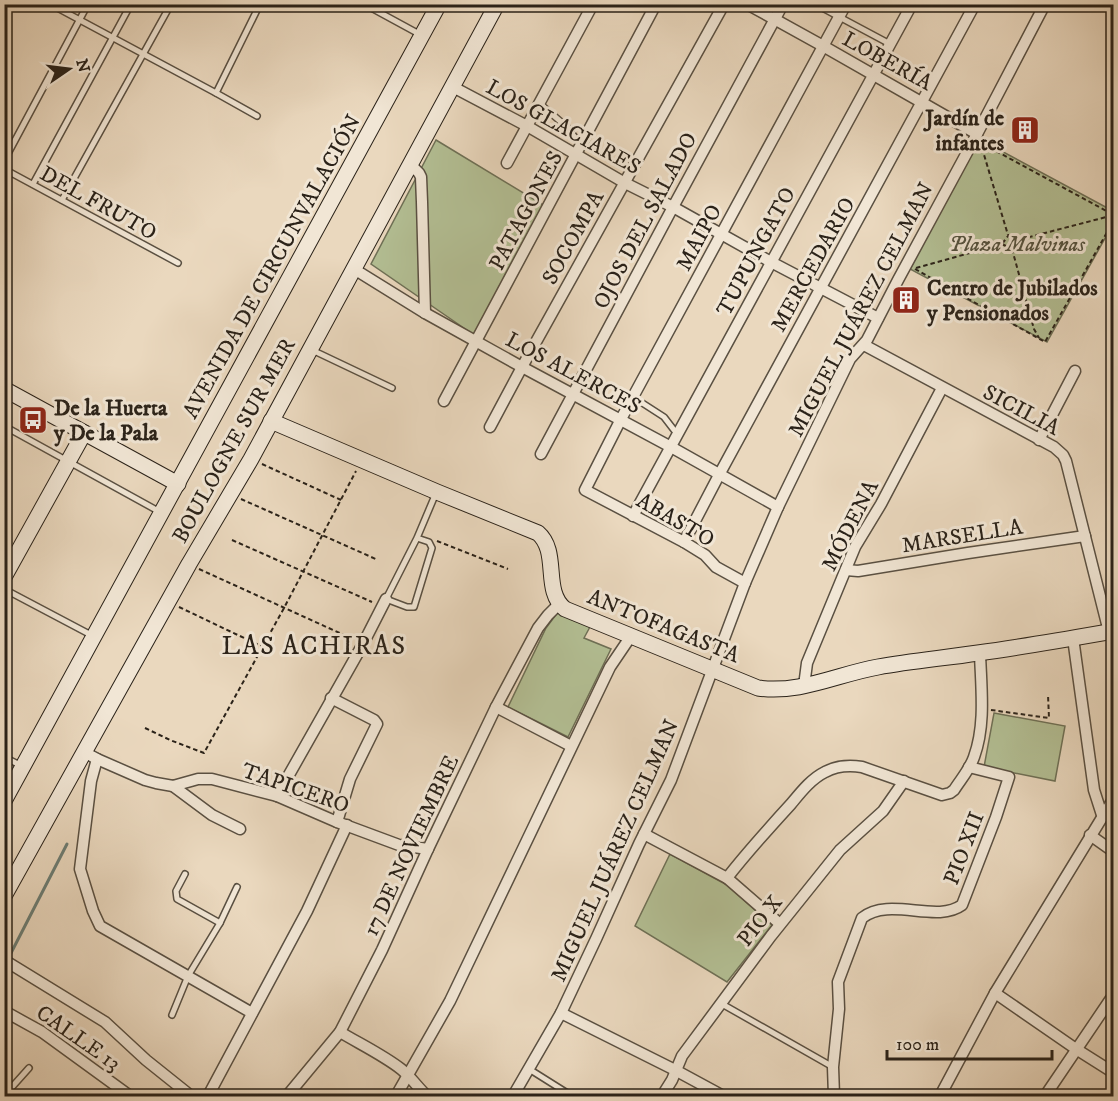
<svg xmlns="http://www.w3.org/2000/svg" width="1118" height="1101" viewBox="0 0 1118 1101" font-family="'IM FELL DW Pica',serif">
	<rect width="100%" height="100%" fill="#ead8be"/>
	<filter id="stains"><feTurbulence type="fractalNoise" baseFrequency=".00333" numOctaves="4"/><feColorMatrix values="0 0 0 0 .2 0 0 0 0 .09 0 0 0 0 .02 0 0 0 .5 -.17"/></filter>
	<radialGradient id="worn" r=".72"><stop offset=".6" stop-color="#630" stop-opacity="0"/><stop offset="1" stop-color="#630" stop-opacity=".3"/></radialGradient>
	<!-- green -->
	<g fill="#b3bf94" stroke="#6e7056" stroke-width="1.5">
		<path d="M979 139 1113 211V224L1047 342 910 269Z"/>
		<path d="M436 140 545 206 474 335 371 264Z"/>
		<path d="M558 612 591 625 584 638 611 649 568 737 508 707 546 628Z"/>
		<path d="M994 713 1065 726 1055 781 984 767Z"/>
		<path d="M670 854 727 885 772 925 727 982 635 926Z"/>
	</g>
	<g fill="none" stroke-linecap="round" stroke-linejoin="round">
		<!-- stream -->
		<path stroke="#6c7d74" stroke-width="3" d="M10 955 67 844"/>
		<!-- lane casing -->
		<g stroke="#5a5042" stroke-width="8">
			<g id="lane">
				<path d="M50 4 216 93 257 116"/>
				<path d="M364 4 421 35"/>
				<path d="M815 4 890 44"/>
				<path d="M216 93 260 4"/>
				<path d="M539 103 567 127 580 144"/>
				<path d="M4 161 88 4"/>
				<path d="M4 169 178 263"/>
				<path d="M33 184 131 4"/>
				<path d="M62 200 171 4"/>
				<path d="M312 350 392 388"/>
				<path d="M633 397 664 417 674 430 678 433"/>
				<path d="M4 426 160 512"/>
				<path d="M417 538 429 542 432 548 414 607H407L386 599 417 538 436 493"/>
				<path d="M4 589 93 636"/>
				<path d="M4 757 22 766"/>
				<path d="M185 874 176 891 177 899 220 923"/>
				<path d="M722 1004 833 1067"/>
				<path d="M172 1015 188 976 220 923 237 887"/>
				<path d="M529 1069 572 1096"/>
				<path d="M4 1092 12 1087 29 1068"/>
			</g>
		</g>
		<!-- street casing -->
		<g stroke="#5a5042" stroke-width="13">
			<g id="street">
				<path d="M747 4 823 46 977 134"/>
				<path d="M453 87 527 126 625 183 673 207 771 262 878 318"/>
				<path d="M507 163 593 4"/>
				<path d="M410 164 419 173 421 177 422 202 425 313"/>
				<path d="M354 269 425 313 522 367 671 447 778 507"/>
				<path d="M864 345 1054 447 1063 455 1066 461 1109 632"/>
				<path d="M444 401 656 4"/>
				<path d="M490 427 522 367 724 4"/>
				<path d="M1039 440 1075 371"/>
				<path d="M541 454 673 207 783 4"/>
				<path d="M633 516 912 4"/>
				<path d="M684 542 719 475 975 4"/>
				<path d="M846 570 858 571 968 553 1085 536"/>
				<path d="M745 583 716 567 705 555 684 542 585 490 621 419 846 4"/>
				<path d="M1073 638 1094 790 1102 815"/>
				<path d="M804 686 807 663 855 547 881 504 942 388"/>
				<path d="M331 698 374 720 377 724 350 779 337 822"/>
				<path d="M496 707 571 746"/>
				<path d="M84 752 97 759 145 780 156 783 173 786 198 779H212L277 796 337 822 399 845 428 849"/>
				<path d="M97 759 91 781 80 869 93 911 100 926 252 1013"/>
				<path d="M173 786 212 815 240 829"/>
				<path d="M277 796 363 644 386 599"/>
				<path d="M644 834 727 878 780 924"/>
				<path d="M1090 835 1114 852"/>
				<path d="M727 878C747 852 769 828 791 804 801 792 811 779 825 772 836 766 849 765 862 767L942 795 950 793 954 790C961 779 970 769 974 757 986 724 981 687 980 653"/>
				<path d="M4 960 105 1022 146 1060 191 1096"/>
				<path d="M995 993 1076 1049 1114 1073"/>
				<path d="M4 1011 42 1032 130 1096"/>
				<path d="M561 1013 675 1070 723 1096"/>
				<path d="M340 1032C360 1044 383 1055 401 1069 411 1077 418 1088 427 1096"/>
				<path d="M208 1096 307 911 347 825"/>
				<path d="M287 1096 340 1032 382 950 428 849 496 707 538 628 548 615 559 604"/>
				<path d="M396 1096 450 1001 610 667 631 636"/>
				<path d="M513 1096 561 1013 596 939 639 844 671 780 745 583 778 507 850 359 867 340 898 280 977 134 1045 4"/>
				<path d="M662 1096 672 1080 682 1056 771 936 840 850 883 811 904 781"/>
				<path d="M834 1096 833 1067 839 1009 838 982 862 918C890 896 936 924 962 905L996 817 1009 777 969 767"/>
				<path d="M940 1096 995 993 1114 798"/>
				<path d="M1045 1096 1114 994"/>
			</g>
		</g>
		<!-- secondary casing -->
		<g stroke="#2a2219" stroke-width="17">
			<g id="secondary">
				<path d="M4 389 178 484"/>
				<path d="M271 421 437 492 538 533C560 552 542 591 565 609L758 688C800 694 838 674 878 667 911 661 945 658 978 653 1023 647 1068 639 1114 631"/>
				<path d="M4 577 84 433"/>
				<path d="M4 801 439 4"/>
				<path d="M4 896 189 564 251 459 497 4"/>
			</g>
		</g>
		<!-- path -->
		<g stroke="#2a2219" stroke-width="2" stroke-dasharray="4.5 3" stroke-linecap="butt">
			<path d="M983 144 1112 214"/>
			<path d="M982 148 1008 235 1018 240 1114 215"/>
			<path d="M1002 244 1012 249 1018 240"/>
			<path d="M1012 249 1034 329 1039 338"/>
			<path d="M916 268 1002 244 1008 236"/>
			<path d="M915 269 1045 342 1114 220"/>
			<path d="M262 464 341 500"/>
			<path d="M241 499 378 560"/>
			<path d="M232 540 372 602"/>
			<path d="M437 541 508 569"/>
			<path d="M199 569 355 640"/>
			<path d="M179 607 263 647"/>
			<path d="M991 710 1049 718 1048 695"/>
			<path d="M145 728 170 740 204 753 284 608 356 471"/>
		</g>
		<!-- lane -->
		<use href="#lane" stroke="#f1e6d5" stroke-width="5"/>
		<!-- street -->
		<use href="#street" stroke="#f1e6d5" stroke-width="10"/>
		<!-- secondary -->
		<use href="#secondary" stroke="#f1e6d5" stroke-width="15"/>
	</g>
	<!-- icons -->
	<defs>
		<g id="building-square" transform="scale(1.5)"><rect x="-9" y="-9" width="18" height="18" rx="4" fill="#8f2418" stroke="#f1e6d5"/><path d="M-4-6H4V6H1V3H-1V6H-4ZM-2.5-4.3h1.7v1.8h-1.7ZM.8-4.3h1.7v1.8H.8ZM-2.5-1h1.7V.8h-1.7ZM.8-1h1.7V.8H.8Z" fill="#fff"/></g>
		<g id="bus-square" transform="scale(1.5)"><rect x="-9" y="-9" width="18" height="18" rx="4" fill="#8f2418" stroke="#f1e6d5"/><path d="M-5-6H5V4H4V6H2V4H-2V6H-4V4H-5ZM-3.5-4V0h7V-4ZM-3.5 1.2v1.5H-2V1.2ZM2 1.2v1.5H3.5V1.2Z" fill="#fff"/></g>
	</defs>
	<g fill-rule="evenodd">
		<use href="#building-square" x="1025" y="130"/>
		<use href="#building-square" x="906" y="300"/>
		<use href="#bus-square" x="33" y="420"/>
	</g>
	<g text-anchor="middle" stroke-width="6" stroke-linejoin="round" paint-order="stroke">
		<!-- street labels -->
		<g font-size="22" fill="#2a2219" stroke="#f1e6d5">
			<text transform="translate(888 60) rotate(29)" y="8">LOBERÍA</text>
			<text transform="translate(564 126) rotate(29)" y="8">LOS GLACIARES</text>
			<text transform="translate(99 202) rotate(29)" y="8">DEL FRUTO</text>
			<text transform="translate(525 210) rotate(-62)" y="8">PATAGONES</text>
			<text transform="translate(644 220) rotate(-62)" y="8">OJOS DEL SALADO</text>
			<text transform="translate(572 237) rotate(-61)" y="8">SOCOMPA</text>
			<text transform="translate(698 237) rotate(-62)" y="8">MAIPO</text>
			<text transform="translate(755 251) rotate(-62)" y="8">TUPUNGATO</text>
			<text transform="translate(812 264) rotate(-61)" y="8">MERCEDARIO</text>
			<text transform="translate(271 266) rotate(-61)" y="8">AVENIDA DE CIRCUNVALACIÓN</text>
			<text transform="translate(860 309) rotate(-62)" y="8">MIGUEL JUÁREZ CELMAN</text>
			<text transform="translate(574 372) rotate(28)" y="8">LOS ALERCES</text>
			<text transform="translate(1022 409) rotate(28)" y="8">SICILIA</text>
			<text transform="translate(233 440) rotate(-61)" y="8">BOULOGNE SUR MER</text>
			<text transform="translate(676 519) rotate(30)" y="8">ABASTO</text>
			<text transform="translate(849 525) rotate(-63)" y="8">MÓDENA</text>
			<text transform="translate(962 535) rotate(-9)" y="8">MARSELLA</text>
			<text transform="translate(664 625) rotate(22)" y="8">ANTOFAGASTA</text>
			<text transform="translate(296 787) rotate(19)" y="8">TAPICERO</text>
			<text transform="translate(410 845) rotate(-65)" y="8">17 DE NOVIEMBRE</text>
			<text transform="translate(963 848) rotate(-69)" y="8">PIO XII</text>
			<text transform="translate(614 850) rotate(-66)" y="8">MIGUEL JUÁREZ CELMAN</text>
			<text transform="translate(759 920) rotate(-52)" y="8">PIO X</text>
			<text transform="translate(79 1037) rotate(35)" y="8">CALLE 13</text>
		</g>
		<!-- poi labels -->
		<g font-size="22" font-weight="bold" fill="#2a2219" stroke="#f1e6d5" text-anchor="start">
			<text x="1004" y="125" text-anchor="end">Jardín de<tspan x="1004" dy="25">infantes</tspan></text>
			<text x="927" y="295">Centro de Jubilados<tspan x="927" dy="25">y Pensionados</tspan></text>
			<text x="54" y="415">De la Huerta<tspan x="54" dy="25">y De la Pala</tspan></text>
		</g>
		<!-- park labels -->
		<g font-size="22" font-style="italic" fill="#53513e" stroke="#f1e6d5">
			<text x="1017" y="251">Plaza Malvinas</text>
		</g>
		<!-- quarter labels -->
		<g font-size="26" letter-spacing="1.5" fill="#2a2219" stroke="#f1e6d5">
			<text x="314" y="654">LAS ACHIRAS</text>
		</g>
	</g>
	<!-- margin -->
	<rect width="1118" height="1101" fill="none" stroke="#ead8be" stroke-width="24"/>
	<rect x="6" y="6" width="1106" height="1089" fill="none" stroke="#2a2219" stroke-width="3"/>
	<rect x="12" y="12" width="1094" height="1077" fill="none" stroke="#2a2219" stroke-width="1.5"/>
	<!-- north arrow -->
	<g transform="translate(69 69) rotate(76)" stroke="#f1e6d5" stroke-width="4.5" paint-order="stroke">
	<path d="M0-4.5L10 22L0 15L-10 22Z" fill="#2a2219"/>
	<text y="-9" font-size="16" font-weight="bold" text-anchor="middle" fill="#2a2219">N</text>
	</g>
	<!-- scale -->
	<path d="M887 1050v9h165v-9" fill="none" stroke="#2a2219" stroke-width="3"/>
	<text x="896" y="1050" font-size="18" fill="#2a2219" stroke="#f1e6d5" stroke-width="4.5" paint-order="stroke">100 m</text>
	<rect width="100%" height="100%" filter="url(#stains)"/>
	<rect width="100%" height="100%" fill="url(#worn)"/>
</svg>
